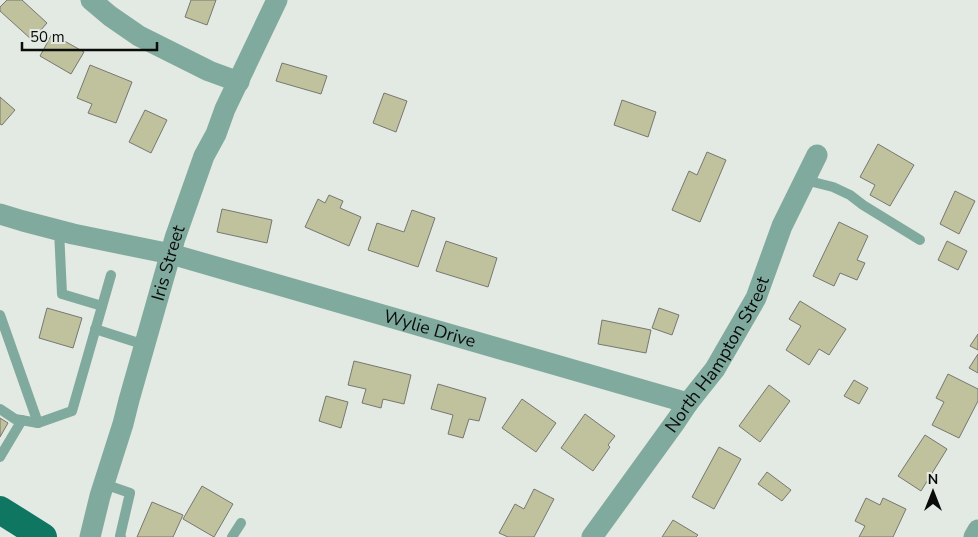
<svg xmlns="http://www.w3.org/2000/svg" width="978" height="537" viewBox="0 0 978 537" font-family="'Nunito Sans',sans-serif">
	<rect width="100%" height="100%" fill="#e3e9e3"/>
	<!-- building -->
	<g fill="#c0c19d" stroke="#777871">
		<path d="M7 0H22L47 23 32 40 0 11V7Z"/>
		<path d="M191 0H216L207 25 185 17Z"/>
		<path d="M52 34 84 52 71 74 40 56Z"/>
		<path d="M282 63 327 76 321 94 276 81Z"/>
		<path d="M90 65 132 82 116 123 88 113 92 104 77 98Z"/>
		<path d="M384 93 407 101 396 132 373 123Z"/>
		<path d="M0 97 15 110 2 125 0 124Z"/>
		<path d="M622 100 656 112 648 137 614 125Z"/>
		<path d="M145 110 167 120 151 153 129 142Z"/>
		<path d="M878 144 914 165 890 206 870 195 875 185 860 177Z"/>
		<path d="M707 152 726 160 700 222 672 210 689 171 697 175Z"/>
		<path d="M955 191 975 201 959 234 940 224Z"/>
		<path d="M329 195 343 201 340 208 361 217 349 246 305 227 318 199 325 203Z"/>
		<path d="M222 209 272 220 267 243 217 232Z"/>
		<path d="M412 210 435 218 418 267 368 250 377 223 404 232Z"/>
		<path d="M839 222 868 236 857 260 865 263 857 280 840 273 834 286 813 276Z"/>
		<path d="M446 241 497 258 488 287 436 271Z"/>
		<path d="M947 241 967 251 958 270 938 260Z"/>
		<path d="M800 301 846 329 829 355 819 349 809 365 786 350 801 326 789 319Z"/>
		<path d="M47 308 82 318 73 348 39 338Z"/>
		<path d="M659 308 679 315 672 335 652 328Z"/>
		<path d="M602 320 651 330 646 353 598 344Z"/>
		<path d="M978 334V350L970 346Z"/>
		<path d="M978 354V373L969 368Z"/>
		<path d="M354 361 411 375 404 404 383 399 381 408 362 403 366 389 348 385Z"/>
		<path d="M948 374 978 389V401L959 438 932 425 944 402 936 398Z"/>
		<path d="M854 380 868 388 859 404 844 396Z"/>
		<path d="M438 384 486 398 479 421 469 419 463 438 448 434 453 415 431 409Z"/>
		<path d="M769 385 790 401 760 442 739 426Z"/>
		<path d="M326 396 348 402 341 428 319 421Z"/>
		<path d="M522 399 556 423 536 452 502 428Z"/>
		<path d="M585 414 615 436 608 445 610 447 593 471 561 448Z"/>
		<path d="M0 418 8 423 0 437Z"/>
		<path d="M925 435 947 449 921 491 898 476Z"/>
		<path d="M719 447 741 459 714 509 692 497Z"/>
		<path d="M767 472 791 490 782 501 758 484Z"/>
		<path d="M202 486 233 504 214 537 183 519Z"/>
		<path d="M534 489 554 499 534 537H508L499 533 515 504 524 509Z"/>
		<path d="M866 498 880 505 883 498 906 509 893 537H859L865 526 855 521Z"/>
		<path d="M152 502 183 515 173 537H137Z"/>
		<path d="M673 520 698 535 696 537H662Z"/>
	</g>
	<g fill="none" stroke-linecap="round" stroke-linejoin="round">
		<!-- service -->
		<g stroke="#80aa9e" stroke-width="10">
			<path d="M805 180 833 187 850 195 863 205 920 240"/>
			<path d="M59 230 62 294 102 306"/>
			<path d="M0 315 38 423"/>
			<path d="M95 329 145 345"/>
			<path d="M0 409 15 419 38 423 72 411 111 275"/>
			<path d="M0 457 22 420"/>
			<path d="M104 484 130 493 120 536 121 537"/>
			<path d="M232 537 241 523"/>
		</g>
		<!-- minor -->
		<g stroke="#80aa9e" stroke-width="21">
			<path d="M91 0 110 16 139 36 209 71 239 82"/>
			<path id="s1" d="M0 214 23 221 73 234 171 254 688 403"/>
			<path id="s2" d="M90 537 100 496 123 424 129 400 175 238 204 156 216 134 225 109 277 0"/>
			<path id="s3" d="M592 537 676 421 688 403 715 369 756 298 782 226 817 155"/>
			<path d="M974 537 978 530"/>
		</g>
		<!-- primary -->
		<path stroke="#0e7661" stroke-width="28" d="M0 510 43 537"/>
	</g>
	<g text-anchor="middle" stroke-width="4.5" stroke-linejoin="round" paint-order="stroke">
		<!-- street labels -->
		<g font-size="18" fill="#0a0c0a" stroke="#e3e9e3">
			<text dy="6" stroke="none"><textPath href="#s2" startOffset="285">Iris Street</textPath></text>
			<text dy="6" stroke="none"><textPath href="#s1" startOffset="445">Wylie Drive</textPath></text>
			<text dy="6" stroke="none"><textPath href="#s3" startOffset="222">North Hampton Street</textPath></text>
		</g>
	</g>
	<!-- north arrow -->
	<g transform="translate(933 492)" stroke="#e3e9e3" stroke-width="4" paint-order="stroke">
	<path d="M0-4L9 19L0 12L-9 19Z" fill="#0a0c0a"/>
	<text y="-8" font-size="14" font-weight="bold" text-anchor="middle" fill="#0a0c0a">N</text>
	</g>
	<!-- scale -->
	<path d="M22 42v8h135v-8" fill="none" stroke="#0a0c0a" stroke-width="2.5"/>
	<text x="30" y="42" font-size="15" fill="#0a0c0a" stroke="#e3e9e3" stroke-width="4" paint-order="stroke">50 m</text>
</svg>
